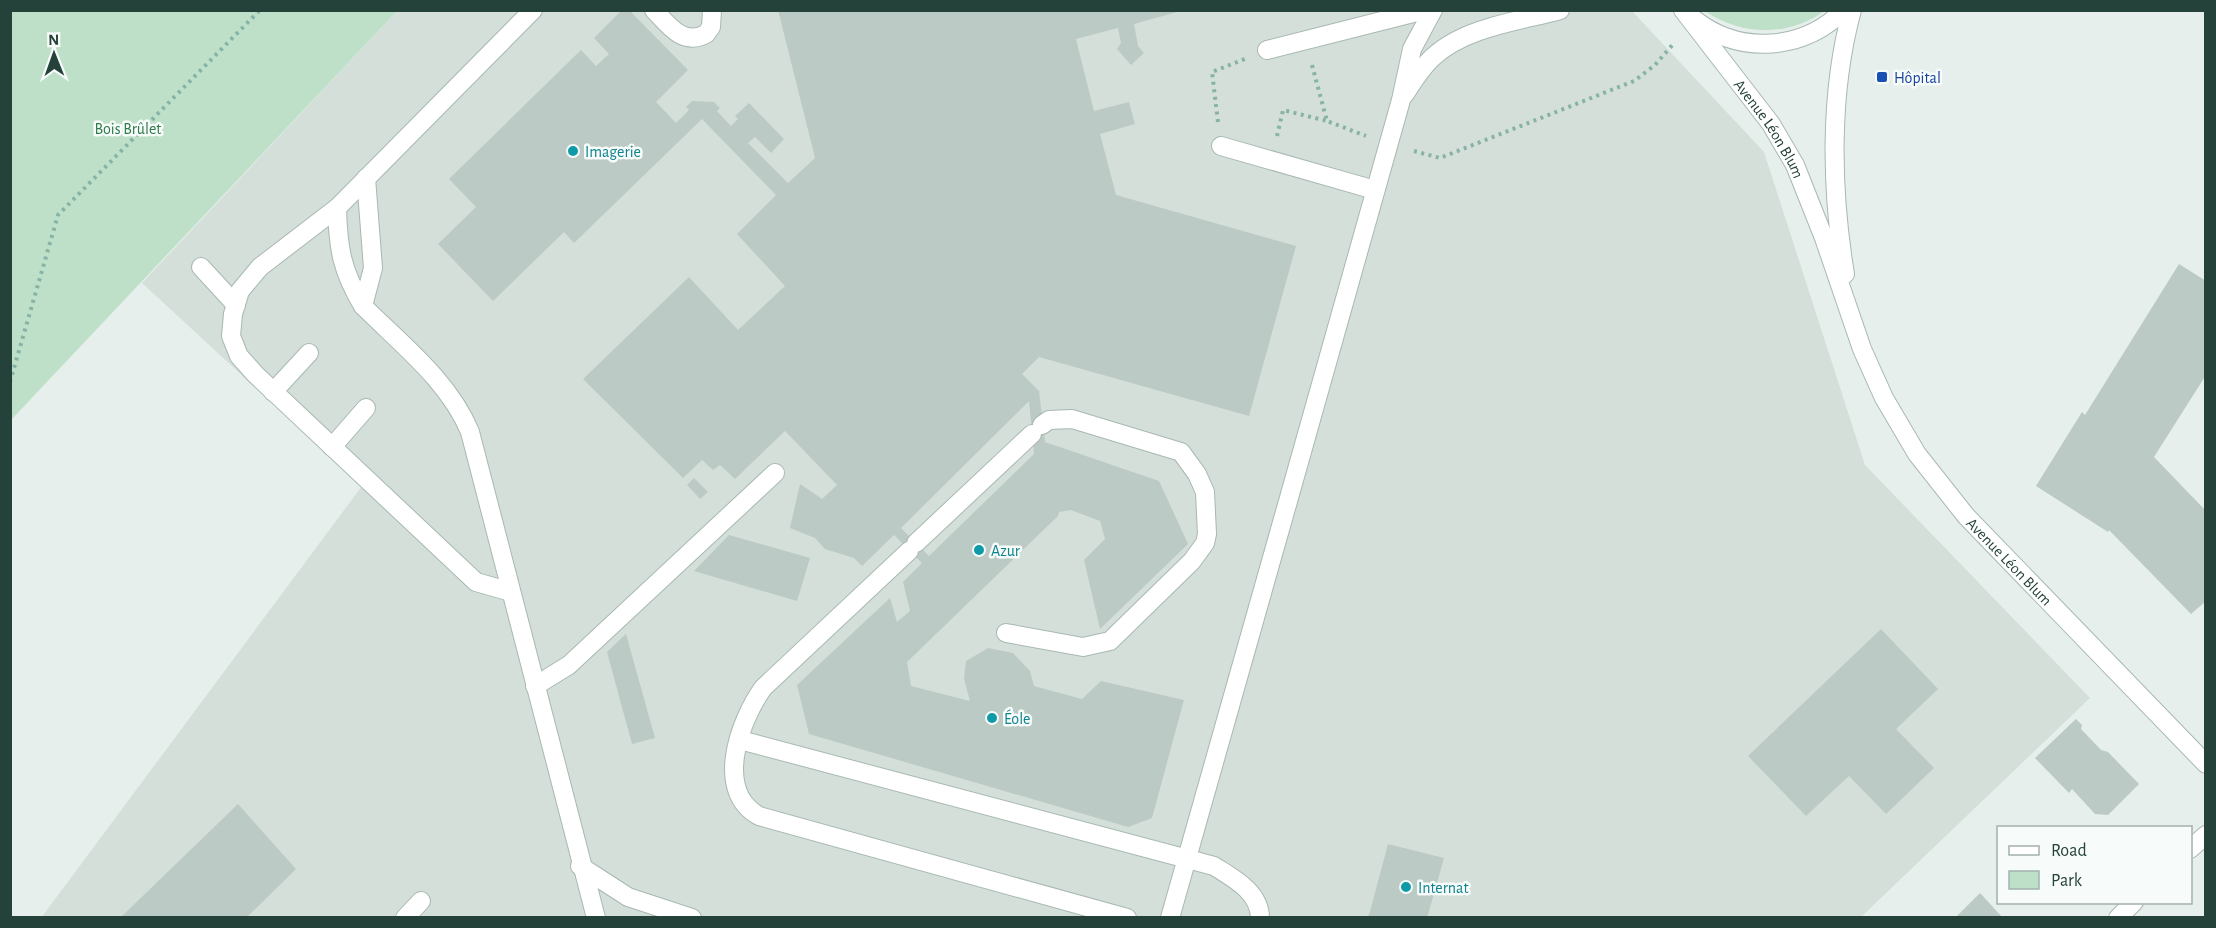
<svg xmlns="http://www.w3.org/2000/svg" width="2216" height="928" viewBox="0 0 2216 928" font-family="'Alegreya Sans',sans-serif">
	<rect width="100%" height="100%" fill="#e6efeb"/>
	<!-- built -->
	<path fill="#d4dfda" d="M397 11H1632L1764 152 1865 465 2090 698 1861 917 41 918 362 486 142 283Z"/>
	<!-- green -->
	<g fill="#bfe0c8">
		<path d="M11 10 397 11 11 420 10 11Z"/>
		<path d="M1705 11H1824C1789 37 1741 36 1705 11Z"/>
	</g>
	<!-- building -->
	<g fill="#bbcac4" fill-rule="evenodd">
		<path d="M622 10H629L688 70 656 102 676 123 689 110 686 107 692 101 714 102 720 108 717 111 731 126 738 119 735 116 749 103 784 139 771 153 755 137 748 143 788 183 815 158 778 10H1184L1134 24 1138 46 1144 53 1131 65 1117 49 1121 43 1118 28 1076 39 1094 111 1129 102 1135 124 1100 134 1116 195 1296 246 1249 416 1039 357 1022 374 1039 391 1045 442 1159 481 1188 544 1100 629 1084 560 1105 539 1100 521 1071 510 1059 512 1058 516 907 662 911 686 970 701 964 679 966 661 988 648 1013 653 1030 671 1034 686 1082 699 1101 681 1184 700 1152 818 1128 827 809 734 797 685 890 598 897 622 910 611 903 582 922 563 894 535 862 566 854 558 825 549 815 538 790 528 800 484 822 499 837 485 785 431 735 479 720 465 713 470 702 460 683 478 583 379 689 277 738 330 785 286 737 234 776 195 702 119 574 243 564 232 493 301 438 244 476 207 449 179 581 50 596 66 609 54 594 38ZM1029 401 1034 454 929 556 901 528Z"/>
		<path d="M2179 264 2206 281V375L2154 457 2206 511V601L2191 614 2109 530 2108 532 2036 486 2082 412 2085 415Z"/>
		<path d="M694 478 708 492 700 499 687 485Z"/>
		<path d="M729 535 810 558 797 601 694 571Z"/>
		<path d="M1881 629 1938 689 1896 729 1934 768 1886 814 1849 776 1806 816 1748 756Z"/>
		<path d="M626 634 655 738 632 744 607 652Z"/>
		<path d="M2076 719 2082 725 2081 729 2101 750 2108 752 2139 784 2108 815 2095 814 2072 789 2069 793 2035 758Z"/>
		<path d="M238 804 296 869 246 918H120Z"/>
		<path d="M1388 844 1444 858 1427 918H1365L1369 915Z"/>
		<path d="M1980 893 2003 918H1955Z"/>
	</g>
	<g fill="none" stroke-linecap="round" stroke-linejoin="round">
		<!-- service casing -->
		<g stroke="#a8b8b2" stroke-width="20">
			<g id="service">
				<path d="M654 10C669 26 683 46 706 34L711 27 712 10"/>
				<path d="M1267 50 1425 10"/>
				<path d="M1405 94C1413 81 1422 67 1433 57 1465 27 1520 21 1560 10"/>
				<path d="M1221 146 1375 190"/>
				<path d="M337 208C338 249 342 271 363 306 401 344 449 381 470 432L596 918"/>
				<path d="M201 267 236 305"/>
				<path d="M363 306 373 268 366 178"/>
				<path d="M273 392 309 353"/>
				<path d="M332 447 366 408"/>
				<path d="M916 543 1032 434"/>
				<path d="M909 551 763 688C739 722 714 791 759 816L1127 918"/>
				<path d="M511 592 476 582 255 374 239 356 231 336 233 314 240 291 260 267 337 208 533 10"/>
				<path d="M1006 633 1083 647 1110 641 1192 561 1205 543 1207 534 1205 492 1197 474 1181 452 1072 419 1049 420 1042 425"/>
				<path d="M535 686 569 665 775 473"/>
				<path d="M740 740 1214 866C1233 878 1260 892 1260 918"/>
				<path d="M580 866 628 897 692 918"/>
				<path d="M405 918 421 901"/>
				<path d="M1170 918C1248 645 1324 373 1401 100L1412 49 1433 10"/>
			</g>
		</g>
		<!-- minor casing -->
		<g stroke="#a8b8b2" stroke-width="20">
			<g id="minor">
				<path id="s1" d="M1683 10 1771 124 1795 165 1824 238 1862 349 1884 398 1917 454 1966 516 2206 764"/>
				<path d="M1695 20C1740 55 1803 51 1844 10"/>
				<path d="M1845 274C1831 189 1829 94 1852 10"/>
				<path d="M2190 849 2206 835"/>
				<path d="M2118 918 2134 902"/>
			</g>
		</g>
		<!-- path -->
		<g stroke="#86b3a5" stroke-width="4" stroke-dasharray="3 4.5" stroke-linecap="butt">
			<path d="M1312 65 1327 121 1366 136"/>
			<path d="M1218 122 1212 72 1245 59"/>
			<path d="M1277 136 1283 110 1327 121"/>
			<path d="M1414 151 1440 158 1634 81 1655 65 1675 42"/>
			<path d="M10 382 58 215 260 10"/>
		</g>
		<!-- service -->
		<use href="#service" stroke="#fff" stroke-width="18"/>
		<!-- minor -->
		<use href="#minor" stroke="#fff" stroke-width="18"/>
	</g>
	<!-- markers -->
	<rect fill="#1a4fb4" stroke="#f7fbf9" stroke-width="2" x="1876" y="71" width="12" height="12" rx="3"/>
	<g fill="#0f9aa8" stroke="#f7fbf9" stroke-width="2">
		<circle cx="573" cy="151" r="6"/>
		<circle cx="979" cy="550" r="6"/>
		<circle cx="992" cy="718" r="6"/>
		<circle cx="1406" cy="887" r="6"/>
	</g>
	<g text-anchor="middle" stroke-width="5" stroke-linejoin="round" paint-order="stroke">
		<!-- transit labels -->
		<g font-size="16" fill="#164399" stroke="#f7fbf9" text-anchor="start">
			<text x="1894" y="83">Hôpital</text>
		</g>
		<!-- park labels -->
		<g font-size="16" fill="#2d7a4b" stroke="#f7fbf9">
			<text x="128" y="134">Bois Brûlet</text>
		</g>
		<!-- street labels -->
		<g font-size="16" fill="#24423a" stroke="#f7fbf9">
			<text dy="6" stroke="none"><textPath href="#s1" startOffset="147">Avenue Léon Blum</textPath></text>
			<text dy="6" stroke="none"><textPath href="#s1" startOffset="648">Avenue Léon Blum</textPath></text>
		</g>
		<!-- culture labels -->
		<g font-size="16" fill="#0d838f" stroke="#f7fbf9" text-anchor="start">
			<text x="585" y="157">Imagerie</text>
			<text x="991" y="556">Azur</text>
			<text x="1004" y="724">Éole</text>
			<text x="1418" y="893">Internat</text>
		</g>
	</g>
	<!-- border -->
	<rect width="2216" height="928" fill="none" stroke="#24423a" stroke-width="24"/>
	<!-- legend -->
	<rect x="1997" y="826" width="195" height="78" fill="#f7fbf9" stroke="#a3b1ad" stroke-width="1.5"/>
	<rect x="2009" y="846" width="30" height="9" fill="#ffffff" stroke="#a3b1ad" stroke-width="1.5"/>
	<text x="2051" y="856" font-size="18" fill="#24423a">Road</text>
	<rect x="2009" y="871" width="30" height="18" fill="#bfe0c8" stroke="#a3b1ad" stroke-width="1.5"/>
	<text x="2051" y="886" font-size="18" fill="#24423a">Park</text>
	<!-- north arrow -->
	<g transform="translate(54 54) rotate(359)" stroke="#f7fbf9" stroke-width="4.5" paint-order="stroke">
	<path d="M0-4.5L10 22L0 15L-10 22Z" fill="#24423a"/>
	<text y="-9" font-size="16" font-weight="bold" text-anchor="middle" fill="#24423a">N</text>
	</g>
</svg>
